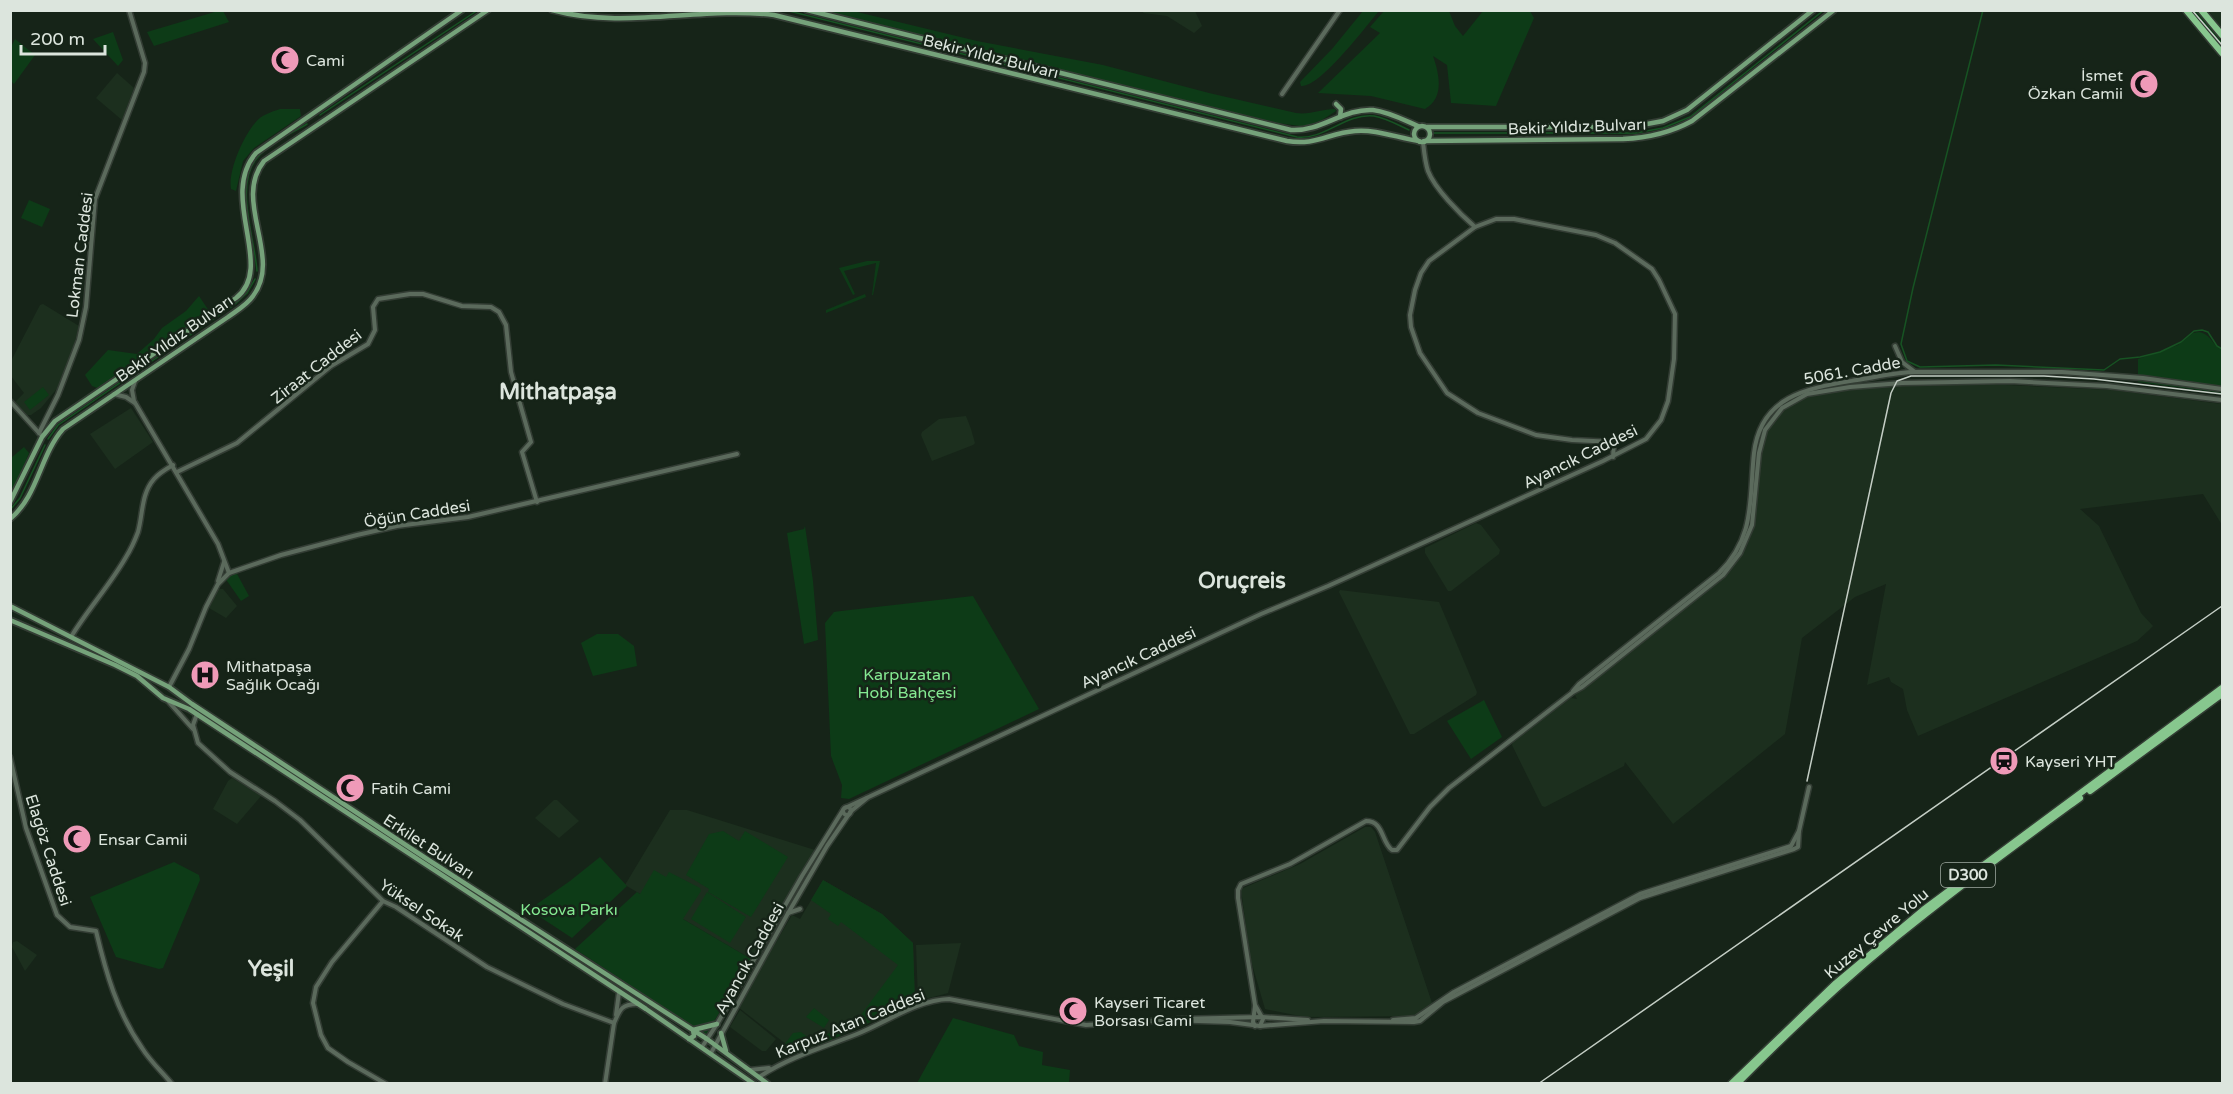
<svg xmlns="http://www.w3.org/2000/svg" width="2233" height="1094" viewBox="0 0 2233 1094" font-family="'Varela Round',sans-serif">
	<rect width="100%" height="100%" fill="#162418"/>
	<!-- built -->
	<g fill="#1c2f1e">
		<path d="M1144 11H1195L1202 26 1194 33 1167 16 1143 13Z"/>
		<path d="M2209 11H2222V31Z"/>
		<path d="M117 73 134 88 122 120 96 98Z"/>
		<path d="M43 304 79 326 71 356 59 386 41 408 31 415H27L15 402 24 393 11 376V361L40 305Z"/>
		<path d="M1962 383 2112 390 2222 404V525L2203 494 2080 509 2099 526 2141 613 2153 626 2148 631 2137 641 1918 736 1907 710 1903 689 1891 682 1889 677 1867 685 1886 584 1855 597 1802 638 1785 734 1673 824 1625 762 1624 766 1545 807 1542 806 1512 745 1513 741 1571 698 1577 699 1575 695 1730 569 1746 548 1754 528 1761 451 1766 432 1779 414 1806 396 1871 387Z"/>
		<path d="M131 408 153 442 115 469 90 434Z"/>
		<path d="M966 416 971 429 975 443 973 445 932 461 921 435 922 432 939 419Z"/>
		<path d="M1476 523 1481 525 1500 550 1499 554 1451 591H1448L1425 553V548Z"/>
		<path d="M218 589H223L237 606 226 618 209 608Z"/>
		<path d="M1340 590 1439 602 1477 692 1476 695 1414 734H1410L1339 592Z"/>
		<path d="M232 778 262 795 237 824 213 809 228 781Z"/>
		<path d="M554 800H557L579 821 559 838 535 818Z"/>
		<path d="M670 810H687L815 850 751 959 625 885Z"/>
		<path d="M1365 827H1371L1375 832 1432 1003 1416 1016 1305 1017 1265 1009 1250 957 1241 889 1300 864Z"/>
		<path d="M823 880 882 914 913 943 915 1002 800 1055 738 1007 792 915 800 919Z"/>
		<path d="M17 941 37 955 25 971 12 947 13 942Z"/>
		<path d="M961 943 948 993 918 1001 916 945Z"/>
		<path d="M740 1010 776 1039 766 1051H762L730 1027Z"/>
	</g>
	<!-- green -->
	<g fill="#0d3b17">
		<path d="M218 11H223L229 22 154 46 147 32Z"/>
		<path d="M826 11H853L977 41 1103 65 1209 93 1296 113C1310 115 1321 109 1335 109L1336 111 1322 120 1309 125 1300 126 1278 123 1193 103Z"/>
		<path d="M1363 11H1379C1366 26 1320 88 1301 86L1300 82 1332 49Z"/>
		<path d="M1384 11H1449L1455 26 1463 36 1483 11H1530L1534 18 1496 106 1451 103 1447 65 1433 56C1439 73 1445 98 1425 109L1371 96 1318 93 1380 33 1370 27Z"/>
		<path d="M2188 11H2197L2200 14 2222 42V51Z"/>
		<path d="M113 32 123 60 118 66 93 39Z"/>
		<path d="M15 39 35 55 14 84 11 81V47Z"/>
		<path d="M280 109H300L301 116 254 148 243 161 236 191 231 189C228 171 243 137 255 123 261 115 271 112 280 109Z"/>
		<path d="M29 200 50 209 42 227 21 218Z"/>
		<path d="M867 261H880L873 295H872L876 263 844 271 855 294 853 295 839 268Z"/>
		<path d="M865 294 866 297 826 313V310Z"/>
		<path d="M199 296 209 311 97 388 92 386 85 375 108 350 137 354 154 339 162 328 186 311Z"/>
		<path d="M2199 332C2211 334 2212 345 2222 350V393L2138 382V359L2178 345 2193 333Z"/>
		<path d="M43 387 49 395 30 410 24 402Z"/>
		<path d="M24 447 29 453 13 491 11 490V458Z"/>
		<path d="M805 526 813 581 818 640 804 644 787 533 804 529Z"/>
		<path d="M236 572 249 596 241 601 225 578Z"/>
		<path d="M973 596 1039 709 849 799 841 798 842 785 831 756 825 623 834 612 841 611Z"/>
		<path d="M597 634H618L634 646 637 666 593 676 581 643Z"/>
		<path d="M1484 700 1502 737 1471 759 1447 721Z"/>
		<path d="M723 831 739 841 745 831 788 857 751 917 708 892 709 889 686 875 709 834Z"/>
		<path d="M600 857 627 886 572 938 531 911 537 904 570 881Z"/>
		<path d="M174 862 199 875 200 880 163 968 159 969 116 957 90 897Z"/>
		<path d="M654 870 666 877 669 872 700 888 701 891 683 919 751 959 706 1035 575 949 637 892 640 894Z"/>
		<path d="M823 880 882 914 913 943 915 1002 817 1046 815 1042 845 1023 852 1027 898 965 841 922 838 926 828 919 831 914 811 900Z"/>
		<path d="M707 892 746 917 730 943 691 919Z"/>
		<path d="M814 1008 829 1020 824 1028 806 1017Z"/>
		<path d="M953 1018 1014 1035 1019 1046 1043 1052 1042 1065 1070 1070 1069 1083H917Z"/>
		<path d="M801 1032 809 1038 797 1053 785 1044 793 1033Z"/>
	</g>
	<g fill="none" stroke-linecap="round" stroke-linejoin="round">
		<!-- stream -->
		<g stroke="#175323" stroke-width="1.5">
			<path d="M582 10H674"/>
			<path d="M785 10 1297 137C1325 140 1345 113 1374 116 1386 118 1398 125 1409 130"/>
			<path d="M1983 10 1913 288 1901 344 1907 361 1920 367 1996 365 2104 370 2120 359 2140 357 2160 352 2181 342 2194 331 2202 330 2208 332 2217 346 2222 349"/>
			<path d="M320 115 478 10"/>
			<path d="M1434 133H1636L1663 128 1690 117 1824 10"/>
			<path d="M257 271C255 239 234 185 257 158 270 143 290 134 307 124"/>
			<path d="M48 439 58 425 234 305 247 293 255 279"/>
			<path d="M10 510 20 498 45 445"/>
		</g>
		<!-- secondary casing -->
		<g stroke="#333d34" stroke-width="7">
			<g id="secondary">
				<path d="M1282 94 1340 10"/>
				<path d="M1423 142C1424 151 1425 162 1428 171 1435 189 1460 214 1475 227"/>
				<path d="M1895 346 1902 362 1915 372"/>
				<path d="M135 381 132 390 134 401 218 544 229 573"/>
				<path d="M114 394 126 397 135 403"/>
				<path d="M10 401 40 434"/>
				<path d="M39 433 58 395 79 340 86 307 95 199 144 72 145 63 129 10"/>
				<path d="M177 472 237 443 331 366 368 344 375 330 373 307 378 299 410 294H423L462 306 491 307 499 312 506 325 511 372 531 442 522 452 537 502"/>
				<path d="M218 581 224 562"/>
				<path d="M71 637C88 609 110 585 126 557 131 549 135 540 138 532 143 514 141 494 154 479 159 473 166 469 173 465"/>
				<path d="M169 687 189 649 206 607 218 584 229 573 281 555 357 535 397 526 468 517 737 454"/>
				<path d="M1573 691 1579 684 1719 573C1756 536 1749 499 1754 453 1761 394 1810 388 1857 380 1877 377 1896 372 1916 372H2062L2143 378 2222 389"/>
				<path d="M168 701 193 729"/>
				<path d="M197 714 193 725 198 743 230 772 275 801 300 820 383 901 396 907 487 967 563 1004 614 1023C620 1009 622 1004 637 1004"/>
				<path d="M10 757 26 828 57 915 70 927 96 931C106 973 117 1012 142 1048 150 1061 162 1072 172 1084"/>
				<circle cx="847" cy="811" r="4"/>
				<path d="M845 808 1261 614 1328 586 1603 461 1646 439 1661 420 1668 401 1674 359 1675 314 1659 280 1652 269 1615 243 1596 235 1514 219H1496L1475 227 1429 261 1421 273 1415 290 1410 315 1411 327 1420 353 1447 393 1478 413 1536 435 1572 440 1614 442 1613 457"/>
				<path d="M850 812 867 798"/>
				<path d="M383 901 332 962 316 987 313 1003 321 1035 328 1048 348 1062 386 1084"/>
				<path d="M788 913 800 909"/>
				<path d="M616 1015 619 992"/>
				<path d="M1177 1019 1262 1017 1308 1020"/>
				<path d="M1166 1020 1230 1022 1260 1026 1324 1021 1414 1022 1420 1021 1443 1002 1640 898 1794 849 1798 847 1799 831"/>
				<path d="M1393 1020 1416 1018 1454 992 1640 894 1791 846 1799 831 1809 787"/>
				<path d="M1255 1026 1253 1022 1255 1006"/>
				<path d="M1260 1026 1263 1019 1255 1005 1238 898V890L1241 884 1290 864 1366 821C1384 821 1381 842 1392 850H1397L1430 807 1449 788 1573 692 1582 687 1723 575 1740 553 1752 525 1759 453 1765 430 1782 408 1807 394 1850 387 1902 383 2010 381 2107 386 2222 400"/>
				<path d="M702 1047 717 1024 802 876 843 810"/>
				<path d="M711 1053 787 915 827 846 849 814"/>
				<path d="M750 1070 769 1068"/>
				<path d="M759 1077C789 1057 824 1047 857 1034 887 1022 917 1000 949 999L1086 1025 1167 1020"/>
				<path d="M605 1084 614 1023"/>
			</g>
		</g>
		<!-- primary casing -->
		<g stroke="#333d34" stroke-width="8">
			<g id="primary">
				<path d="M552 10C624 30 701 6 774 15L1287 141C1315 146 1329 133 1355 131 1376 129 1398 138 1419 141"/>
				<path d="M807 10 1291 130C1321 132 1344 108 1373 110 1389 112 1404 120 1418 126"/>
				<path d="M1336 104 1341 109 1340 117"/>
				<circle cx="1422" cy="134" r="8"/>
				<path d="M1427 127H1631L1663 121 1687 110 1813 10"/>
				<path d="M1424 141 1623 139C1647 138 1670 133 1692 121L1834 10"/>
				<path d="M10 502 42 437 55 421 236 298C276 267 218 197 256 153L462 10"/>
				<path d="M10 519C38 496 40 455 63 429L228 317C236 311 247 305 253 296 283 257 232 201 264 161L488 10"/>
				<path d="M10 606 169 687 192 704 430 861 707 1039 768 1084"/>
				<path d="M10 620 115 665 137 676 163 698 189 709 646 1009 754 1084"/>
				<path d="M721 1033 726 1051"/>
				<path d="M689 1039 694 1036 693 1030 717 1024"/>
			</g>
		</g>
		<!-- highway casing -->
		<g stroke="#333d34" stroke-width="9">
			<g id="highway">
				<path d="M2186 10 2222 53"/>
				<path d="M2201 10 2222 35"/>
				<path d="M2090 791 2222 694"/>
				<path d="M1731 1084 1836 983 1923 910 2222 688"/>
				<path d="M1737 1084C1797 1023 1860 965 1927 913 1977 873 2028 836 2080 798"/>
			</g>
		</g>
		<!-- secondary -->
		<use href="#secondary" stroke="#5b6a5c" stroke-width="4"/>
		<!-- primary -->
		<use href="#primary" stroke="#75a27a" stroke-width="4.5"/>
		<!-- highway -->
		<use href="#highway" stroke="#87c78e" stroke-width="6"/>
		<!-- tram -->
		<g stroke="#c4cec5" stroke-width="1.5">
			<path d="M2192 10 2222 45"/>
			<path d="M1807 781 1891 393 1897 381 1911 376H2044L2094 379 2222 394"/>
		</g>
		<!-- rail -->
		<path stroke="#c4cec5" stroke-width="1.5" d="M1538 1084 2222 606"/>
	</g>
	<!-- icons -->
	<defs>
		<g id="mosque-disc" transform="scale(1.5)"><circle r="9.5" fill="#ef9ab8" stroke="#162418"/><path d="M3.5-4.9A6 6 0 1 0 3.5 4.9A5 5 0 1 1 3.5-4.9Z" fill="#111"/></g>
		<g id="hospital-disc" transform="scale(1.5)"><circle r="9.5" fill="#ef9ab8" stroke="#162418"/><path d="M-5-5h3v3.5h4V-5h3V5h-3V1.5h-4V5h-3Z" fill="#111"/></g>
		<g id="station-disc" transform="scale(1.5)"><circle r="9.5" fill="#ef9ab8" stroke="#162418"/><path d="M-3-6H3Q5-6 5-4V2Q5 4 3 4L4.5 6H3L1.5 4h-3L-3 6H-4.5L-3 4Q-5 4-5 2V-4Q-5-6-3-6ZM-3.5-4v3h7v-3ZM-3.5 1v1.5H-2V1ZM2 1v1.5H3.5V1Z" fill="#111"/></g>
	</defs>
	<g fill-rule="evenodd">
		<use href="#mosque-disc" x="285" y="60"/>
		<use href="#mosque-disc" x="2144" y="84"/>
		<use href="#hospital-disc" x="205" y="675"/>
		<use href="#station-disc" x="2004" y="761"/>
		<use href="#mosque-disc" x="350" y="788"/>
		<use href="#mosque-disc" x="77" y="839"/>
		<use href="#mosque-disc" x="1073" y="1011"/>
	</g>
	<g text-anchor="middle" stroke-width="5" stroke-linejoin="round" paint-order="stroke">
		<!-- shield labels -->
		<rect fill="#162418" stroke="#a1aba2" stroke-width="1.5" x="1941" y="863" width="54" height="24" rx="4.5"/>
		<g font-size="15" font-weight="bold" fill="#dce5dd">
			<text x="1968" y="880">D300</text>
		</g>
		<!-- street labels -->
		<g font-size="16" fill="#dce5dd" stroke="#162418">
			<text transform="translate(991 56) rotate(14)" y="6">Bekir Yıldız Bulvarı</text>
			<text transform="translate(1577 126) rotate(-2)" y="6">Bekir Yıldız Bulvarı</text>
			<text transform="translate(79 255) rotate(-83)" y="6">Lokman Caddesi</text>
			<text transform="translate(174 338) rotate(-35)" y="6">Bekir Yıldız Bulvarı</text>
			<text transform="translate(316 366) rotate(-38)" y="6">Ziraat Caddesi</text>
			<text transform="translate(1852 370) rotate(-10)" y="6">5061. Cadde</text>
			<text transform="translate(1580 456) rotate(-26)" y="6">Ayancık Caddesi</text>
			<text transform="translate(417 513) rotate(-9)" y="6">Öğün Caddesi</text>
			<text transform="translate(1138 657) rotate(-25)" y="6">Ayancık Caddesi</text>
			<text transform="translate(429 846) rotate(33)" y="6">Erkilet Bulvarı</text>
			<text transform="translate(49 850) rotate(72)" y="6">Elagöz Caddesi</text>
			<text transform="translate(422 910) rotate(34)" y="6">Yüksel Sokak</text>
			<text transform="translate(1876 933) rotate(-40)" y="6">Kuzey Çevre Yolu</text>
			<text transform="translate(749 958) rotate(-61)" y="6">Ayancık Caddesi</text>
			<text transform="translate(850 1023) rotate(-22)" y="6">Karpuz Atan Caddesi</text>
		</g>
		<!-- poi labels -->
		<g font-size="16" fill="#dce5dd" stroke="#162418" text-anchor="start">
			<text x="306" y="66">Cami</text>
			<text x="2123" y="81" text-anchor="end">İsmet<tspan x="2123" dy="18">Özkan Camii</tspan></text>
			<text x="226" y="672">Mithatpaşa<tspan x="226" dy="18">Sağlık Ocağı</tspan></text>
			<text x="2025" y="767">Kayseri YHT</text>
			<text x="371" y="794">Fatih Cami</text>
			<text x="98" y="845">Ensar Camii</text>
			<text x="1094" y="1008">Kayseri Ticaret<tspan x="1094" dy="18">Borsası Cami</tspan></text>
		</g>
		<!-- park labels -->
		<g font-size="16" fill="#85ea92" stroke="#162418">
			<text x="907" y="680">Karpuzatan<tspan x="907" dy="18">Hobi Bahçesi</tspan></text>
			<text x="569" y="915">Kosova Parkı</text>
		</g>
		<!-- district labels -->
		<g font-size="22" font-weight="bold" fill="#dce5dd" stroke="#162418">
			<text x="558" y="399">Mithatpaşa</text>
			<text x="1242" y="588">Oruçreis</text>
			<text x="271" y="976">Yeşil</text>
		</g>
	</g>
	<!-- border -->
	<rect width="2233" height="1094" fill="none" stroke="#dce5dd" stroke-width="24"/>
	<!-- scale -->
	<path d="M21 45v9h84v-9" fill="none" stroke="#dce5dd" stroke-width="3"/>
	<text x="30" y="45" font-size="18" fill="#dce5dd" stroke="#162418" stroke-width="4.5" paint-order="stroke">200 m</text>
</svg>
